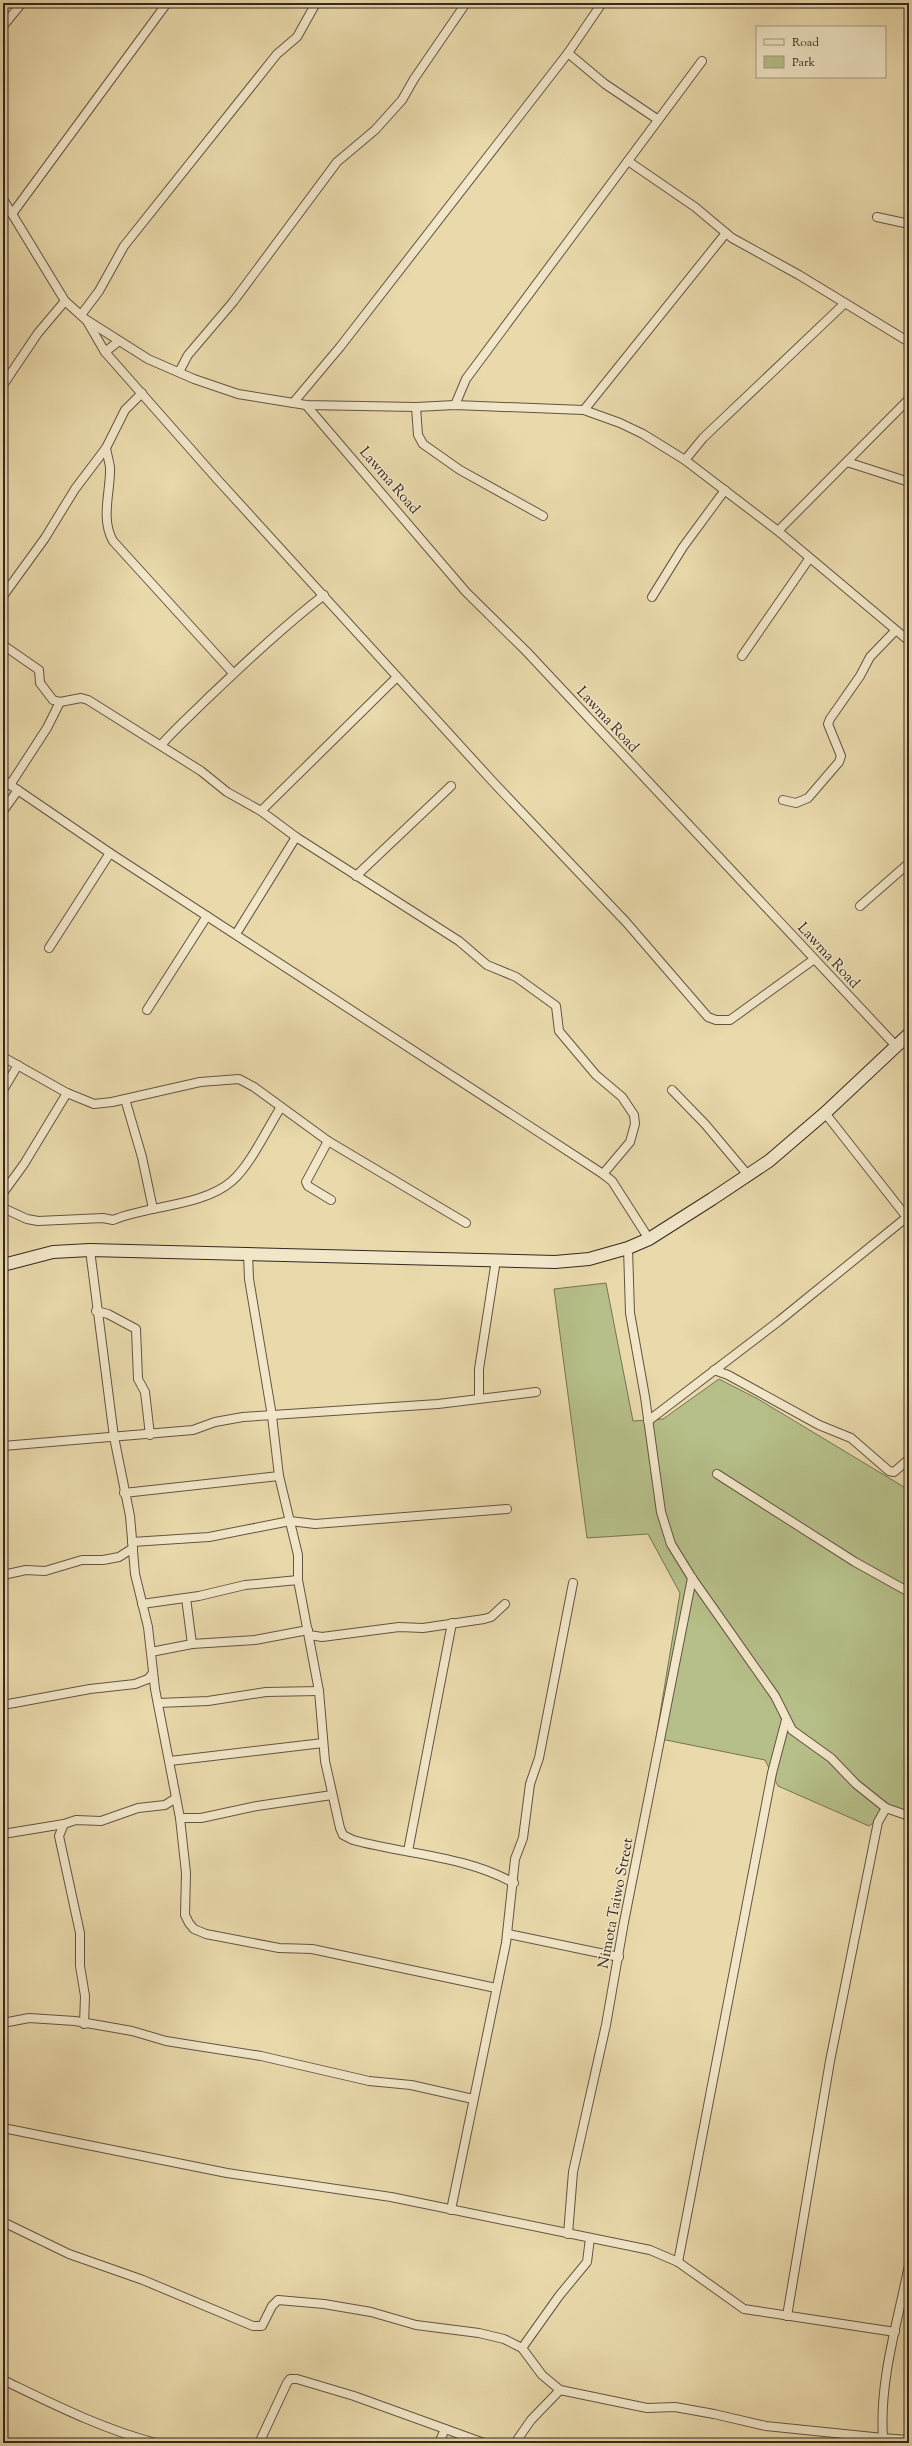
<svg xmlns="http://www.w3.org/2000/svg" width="912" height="2446" viewBox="0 0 912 2446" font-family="'Sorts Mill Goudy',serif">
	<rect width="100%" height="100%" fill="#e9d9ab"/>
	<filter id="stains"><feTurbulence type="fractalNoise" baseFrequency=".005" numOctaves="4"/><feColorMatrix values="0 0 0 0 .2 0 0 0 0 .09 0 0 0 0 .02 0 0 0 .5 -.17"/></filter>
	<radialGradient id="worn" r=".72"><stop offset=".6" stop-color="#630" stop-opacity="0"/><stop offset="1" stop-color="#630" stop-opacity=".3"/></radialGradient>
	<!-- green -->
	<path fill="#b6bf89" stroke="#767454" d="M606 1283 633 1421 663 1419 719 1379 758 1399 909 1490V1818L895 1808 869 1826 778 1786 765 1760 656 1738 680 1593 648 1534 587 1538 554 1289Z"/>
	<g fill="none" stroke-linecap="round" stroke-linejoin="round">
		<!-- street casing -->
		<g stroke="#645442" stroke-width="10">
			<g id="street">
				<path d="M3 26 22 3"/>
				<path d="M568 53 605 84 657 119"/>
				<path d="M628 161 695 207 732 238 799 275 909 342"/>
				<path d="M3 199 65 301 85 319 148 359 194 379 238 394 306 405 416 407 455 405 584 410 620 423 643 434 685 460 778 531 909 641"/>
				<path d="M12 214 167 3"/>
				<path d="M877 217 909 224"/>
				<path d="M81 315 99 291 124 246 277 54 297 37 316 3"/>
				<path d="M87 321 105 352 217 479 494 783 626 922 708 1017 716 1020H730L813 960"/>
				<path d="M105 352 119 341"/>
				<path d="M179 372 188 355 233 302 337 162 375 130 402 100 414 79 466 3"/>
				<path d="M3 385 38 333 65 301"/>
				<path d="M293 403 340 347 568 53 602 3"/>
				<path d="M306 405 466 592 526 651 896 1046"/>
				<path d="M455 405 466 379 702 61"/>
				<path d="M416 407 418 435 423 444 460 470 543 516"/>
				<path d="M584 410 726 233"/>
				<path d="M106 448C107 454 109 461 110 467 111 491 100 518 113 541L233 673"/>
				<path d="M685 460 703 438 844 304"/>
				<path d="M847 462 909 482"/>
				<path d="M778 531 909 399"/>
				<path d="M3 596 45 538 75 489 106 448 125 410 142 393"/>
				<path d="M652 597 683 547 725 490"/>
				<path d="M3 645 39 670 40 683 53 700 60 702 81 698 88 700 201 771 227 792 261 811 296 837 459 941 487 965 516 977 552 1003 556 1006 559 1031 596 1075 622 1097 634 1115 635 1124 630 1142 603 1174"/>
				<path d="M742 656 809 559"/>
				<path d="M161 745C176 728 192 714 208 698 246 662 283 627 324 595"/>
				<path d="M3 780 110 853 603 1174 612 1181 649 1239"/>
				<path d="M10 785 47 728 60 702"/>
				<path d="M783 800 796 803 808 798 839 762 841 756 828 724 830 719 860 676 870 657 895 631"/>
				<path d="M3 811 18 790"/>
				<path d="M261 811 397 677"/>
				<path d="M356 876 451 786"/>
				<path d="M860 906 909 863"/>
				<path d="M236 934 296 837"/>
				<path d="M49 948 110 853"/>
				<path d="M147 1010 207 916"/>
				<path d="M3 1057 67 1093 94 1104 112 1102 200 1082 239 1079 254 1087 328 1141 466 1223"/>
				<path d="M3 1090 18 1065"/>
				<path d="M672 1090 705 1124 747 1174"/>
				<path d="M125 1099 142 1157 153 1209"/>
				<path d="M825 1113 909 1220"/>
				<path d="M328 1141 306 1182 308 1186 331 1200"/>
				<path d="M3 1193 24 1164 67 1093"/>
				<path d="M3 1208 27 1219 38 1221 103 1218 113 1220C148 1205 202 1207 232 1181 251 1164 267 1129 281 1107"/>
				<path d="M628 1248 630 1313 645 1397 661 1512 671 1544 692 1578 775 1696 792 1730 831 1758 856 1784 886 1808 909 1816"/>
				<path d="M90 1250 114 1437 130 1516 135 1574 148 1627 155 1689 180 1818 186 1873 185 1915 189 1923 194 1929 206 1934 279 1948 312 1949 496 1988"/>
				<path d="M248 1253 249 1279 272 1416 279 1476 298 1555V1580L319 1691 325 1761 340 1828 343 1835 353 1840C408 1855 462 1855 514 1883"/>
				<path d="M96 1311 108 1314 136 1329 138 1379 145 1392 150 1435"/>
				<path d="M714 1370 728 1375 819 1425 851 1438 889 1471 894 1472 909 1459"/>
				<path d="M479 1398V1369L496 1260"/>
				<path d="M648 1421 779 1321 907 1217"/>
				<path d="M3 1446 193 1430 215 1422 243 1417 438 1404 536 1392"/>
				<path d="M717 1474 855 1562 909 1592"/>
				<path d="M124 1493 279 1476"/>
				<path d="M132 1542 209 1537 290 1521 315 1524 507 1509"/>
				<path d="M3 1575 26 1570 45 1571 82 1560H103L119 1557 133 1548"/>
				<path d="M186 1598 192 1644"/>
				<path d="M142 1604 199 1596 245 1585 298 1580"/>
				<path d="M309 1635 322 1637 399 1627 423 1628 484 1619 491 1617 505 1604"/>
				<path d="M151 1652 192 1644 255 1640 308 1630"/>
				<path d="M158 1703 208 1701 266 1692 319 1691"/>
				<path d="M3 1705 90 1689 135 1684 148 1679 153 1673"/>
				<path d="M170 1761 323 1743"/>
				<path d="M180 1818H201L257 1806 332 1795"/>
				<path d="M64 1824 59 1836 80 1933V1966L85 1996 84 2024"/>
				<path d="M3 1834 64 1824 76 1820 101 1821 138 1808 165 1805 176 1798"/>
				<path d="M408 1851 452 1623"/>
				<path d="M508 1934 619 1957"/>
				<path d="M3 2023 29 2018 75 2021 132 2031 166 2041 261 2056 369 2081 411 2085 473 2099"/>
				<path d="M3 2128 227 2173 391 2197 650 2250 678 2262 744 2309 895 2332"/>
				<path d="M451 2210 506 1943 515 1859 523 1838 530 1784 539 1758 573 1583"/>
				<path d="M3 2222 69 2254 143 2280 253 2326H262L272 2306 278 2300 324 2304 371 2312 416 2325 479 2333 504 2339 522 2348 542 2375 560 2390 647 2408 675 2407 714 2414 766 2426 883 2438"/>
				<path d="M568 2234 573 2172 606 2025 624 1922 692 1578"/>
				<path d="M678 2262 772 1773 786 1720"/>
				<path d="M909 2265C898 2321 879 2380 883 2438L909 2440"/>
				<path d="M787 2316 830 2061 878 1822 886 1808"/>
				<path d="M522 2348 559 2296 587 2262 590 2238"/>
				<path d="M3 2380C53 2404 102 2429 156 2443"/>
				<path d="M259 2443 287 2383 290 2379H297L354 2396 484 2443"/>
				<path d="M439 2443 445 2429"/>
				<path d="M515 2443 531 2420 560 2390"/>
			</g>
		</g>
		<!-- secondary casing -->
		<g stroke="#37281f" stroke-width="14">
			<path id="secondary" d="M3 1265 53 1252 90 1250 555 1262 589 1259 628 1248 649 1239 712 1199 769 1161 825 1113 909 1034"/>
		</g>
		<!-- street -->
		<use href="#street" stroke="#f1e6c8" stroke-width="8"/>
		<!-- secondary -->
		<use href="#secondary" stroke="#f1e6c8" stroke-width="12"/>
	</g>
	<g text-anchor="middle" stroke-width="3" stroke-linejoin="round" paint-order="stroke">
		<!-- street labels -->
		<g font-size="15" fill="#37281f" stroke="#f1e6c8">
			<text transform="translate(390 480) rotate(49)" y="5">Lawma Road</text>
			<text transform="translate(608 719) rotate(47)" y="5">Lawma Road</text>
			<text transform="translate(829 955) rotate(47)" y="5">Lawma Road</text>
			<text transform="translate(615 1903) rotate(-79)" y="5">Nimota Taiwo Street</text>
		</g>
	</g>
	<!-- margin -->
	<rect width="912" height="2446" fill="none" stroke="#e9d9ab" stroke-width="16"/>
	<rect x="4" y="4" width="904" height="2438" fill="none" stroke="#37281f" stroke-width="2"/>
	<rect x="8" y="8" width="896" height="2430" fill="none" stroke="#37281f"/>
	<!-- legend -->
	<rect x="756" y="26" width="130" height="52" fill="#f1e6c8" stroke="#a79a84"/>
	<rect x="764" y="39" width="20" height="6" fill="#f1e6c8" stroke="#a79a84"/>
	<text x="792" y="46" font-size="12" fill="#37281f">Road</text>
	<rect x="764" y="56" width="20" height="12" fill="#b6bf89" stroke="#a79a84"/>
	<text x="792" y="66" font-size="12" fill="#37281f">Park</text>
	<rect width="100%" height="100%" filter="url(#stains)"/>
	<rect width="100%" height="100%" fill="url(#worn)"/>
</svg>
